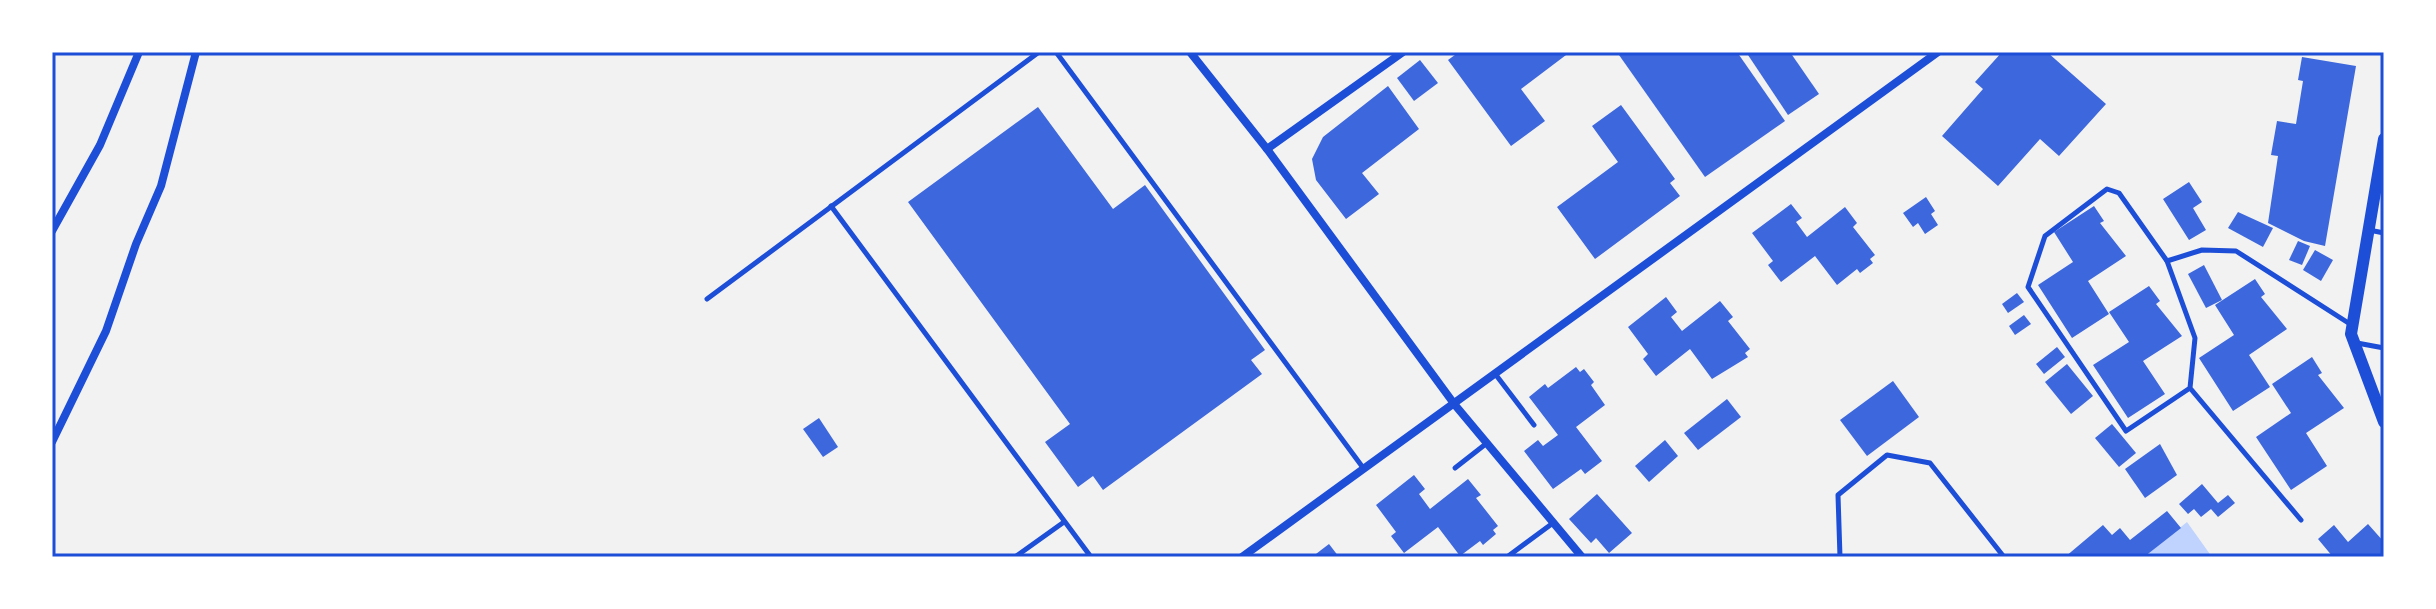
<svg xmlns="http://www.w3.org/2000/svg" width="2436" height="609" viewBox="0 0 2436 609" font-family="Helvetica,sans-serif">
	<rect width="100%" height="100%" fill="#f2f2f2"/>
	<!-- water -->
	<path fill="#bfd3fe" d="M2187 522 2212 557H2144Z"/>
	<!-- building -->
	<g fill="#3d67dc">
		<path d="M1459 52H1570L1521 89 1545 121 1511 146 1448 60Z"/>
		<path d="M1623 52H1737L1785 121 1705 177 1619 55Z"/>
		<path d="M1746 52H1790L1819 94 1788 115Z"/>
		<path d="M2002 52H2047L2106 104 2059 156 2040 139 1998 186 1942 136 1983 89 1975 82Z"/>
		<path d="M2302 57 2356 66 2325 246 2304 241 2268 223 2278 156 2271 155 2277 121 2296 124 2303 81 2298 80Z"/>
		<path d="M1420 60 1438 83 1414 101 1397 78Z"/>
		<path d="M1388 86 1419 129 1362 173 1379 194 1346 219 1316 180 1312 159 1323 137Z"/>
		<path d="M1621 105 1675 179 1670 183 1680 196 1595 259 1557 207 1618 162 1592 126Z"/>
		<path d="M1038 107 1113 209 1145 185 1265 350 1251 360 1262 374 1103 490 1093 476 1078 487 1045 442 1070 424 908 202Z"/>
		<path d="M2189 182 2202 202 2193 208 2206 230 2189 240 2163 199Z"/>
		<path d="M1926 197 1935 211 1931 214 1938 225 1925 234 1918 223 1913 227 1903 213Z"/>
		<path d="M1791 204 1802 218 1796 222 1807 237 1845 207 1857 223 1853 227 1875 255 1870 259 1873 263 1860 273 1857 269 1837 285 1815 256 1781 282 1768 265 1773 261 1752 233Z"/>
		<path d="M2094 206 2104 221 2100 223 2126 256 2088 281 2109 314 2072 338 2038 285 2073 262 2054 232Z"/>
		<path d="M2238 212 2273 228 2263 247 2228 228Z"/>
		<path d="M2298 241 2310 246 2302 265 2289 260Z"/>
		<path d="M2315 250 2333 260 2321 281 2303 270Z"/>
		<path d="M2204 265 2222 300 2206 308 2188 274Z"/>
		<path d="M2255 279 2265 294 2261 297 2287 329 2249 355 2270 387 2233 411 2199 358 2234 335 2215 305Z"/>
		<path d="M2149 286 2160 301 2156 304 2182 336 2143 361 2165 394 2128 418 2093 365 2129 342 2109 312Z"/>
		<path d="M2017 293 2024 302 2008 313 2002 304Z"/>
		<path d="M1666 297 1677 312 1671 317 1682 331 1720 301 1733 317 1728 321 1750 349 1745 353 1748 357 1712 379 1690 349 1656 376 1643 359 1648 354 1628 327Z"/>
		<path d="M2024 315 2031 324 2015 335 2009 326Z"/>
		<path d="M2057 347 2065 357 2044 374 2036 364Z"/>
		<path d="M2312 357 2322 373 2318 375 2344 408 2306 433 2327 466 2291 490 2256 437 2291 413 2272 384Z"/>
		<path d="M2067 364 2093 396 2071 414 2045 382Z"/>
		<path d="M1576 367 1580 372 1584 369 1594 382 1591 385 1605 405 1576 427 1602 461 1585 474 1581 469 1553 489 1524 451 1538 440 1543 446 1558 435 1529 397 1545 384 1548 388Z"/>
		<path d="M1893 381 1919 417 1867 456 1840 420Z"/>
		<path d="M1727 399 1741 417 1698 450 1684 433Z"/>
		<path d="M819 418 838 447 823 457 803 429Z"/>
		<path d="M2112 424 2136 453 2119 467 2095 438Z"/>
		<path d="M1665 440 1678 456 1649 482 1635 466Z"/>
		<path d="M2160 444 2177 475 2145 498 2125 469Z"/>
		<path d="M1414 475 1425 489 1419 494 1430 509 1468 479 1481 495 1476 498 1498 526 1493 530 1496 534 1483 545 1480 541 1460 556 1438 527 1404 553 1391 536 1396 532 1376 505Z"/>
		<path d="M2202 484 2218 503 2228 495 2235 503 2218 517 2211 509 2201 517 2194 509 2188 514 2179 504Z"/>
		<path d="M1597 494 1632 533 1609 553 1596 538 1591 543 1569 519Z"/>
		<path d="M2167 511 2181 528 2144 557H2065L2103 525 2112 535 2120 528 2130 540Z"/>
		<path d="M2368 524 2384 542V557H2333L2318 539 2334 525 2348 542Z"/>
		<path d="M1329 544 1339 557H1312Z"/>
	</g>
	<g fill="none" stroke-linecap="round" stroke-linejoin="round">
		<!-- service -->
		<g stroke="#1d4ed8" stroke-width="5">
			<path d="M1056 52 1364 469"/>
			<path d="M831 206 1091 557"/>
			<path d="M2369 230 2384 233"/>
			<path d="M2167 261 2202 250 2236 251 2350 324"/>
			<path d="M707 299 1039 52"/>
			<path d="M2357 343 2384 348"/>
			<path d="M1496 375 1534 425"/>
			<path d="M2190 388 2126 431 2028 287 2045 236 2107 189 2119 193 2167 261 2195 338 2190 388 2301 520"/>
			<path d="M1455 468 1487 443"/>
			<path d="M1015 557 1064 522"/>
			<path d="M1507 557 1553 523"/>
			<path d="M1840 557 1838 495 1887 455 1930 463 2004 557"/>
		</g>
		<!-- minor -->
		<g stroke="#1d4ed8" stroke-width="8">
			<path d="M1190 52 1267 149 1455 405 1582 557"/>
			<path d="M1267 149 1403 52"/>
			<path d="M52 231 100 145 139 52"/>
			<path d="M52 442 106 331 136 244 161 186 196 52"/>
			<path d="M1242 557 1938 52"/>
		</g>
		<!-- tertiary -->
		<path stroke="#1d4ed8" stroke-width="12" d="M2384 139 2351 334 2384 422"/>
	</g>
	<!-- border -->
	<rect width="2436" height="609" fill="none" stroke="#ffffff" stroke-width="108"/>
	<rect x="54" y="54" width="2328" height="501" fill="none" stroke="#1d4ed8" stroke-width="3"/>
</svg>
